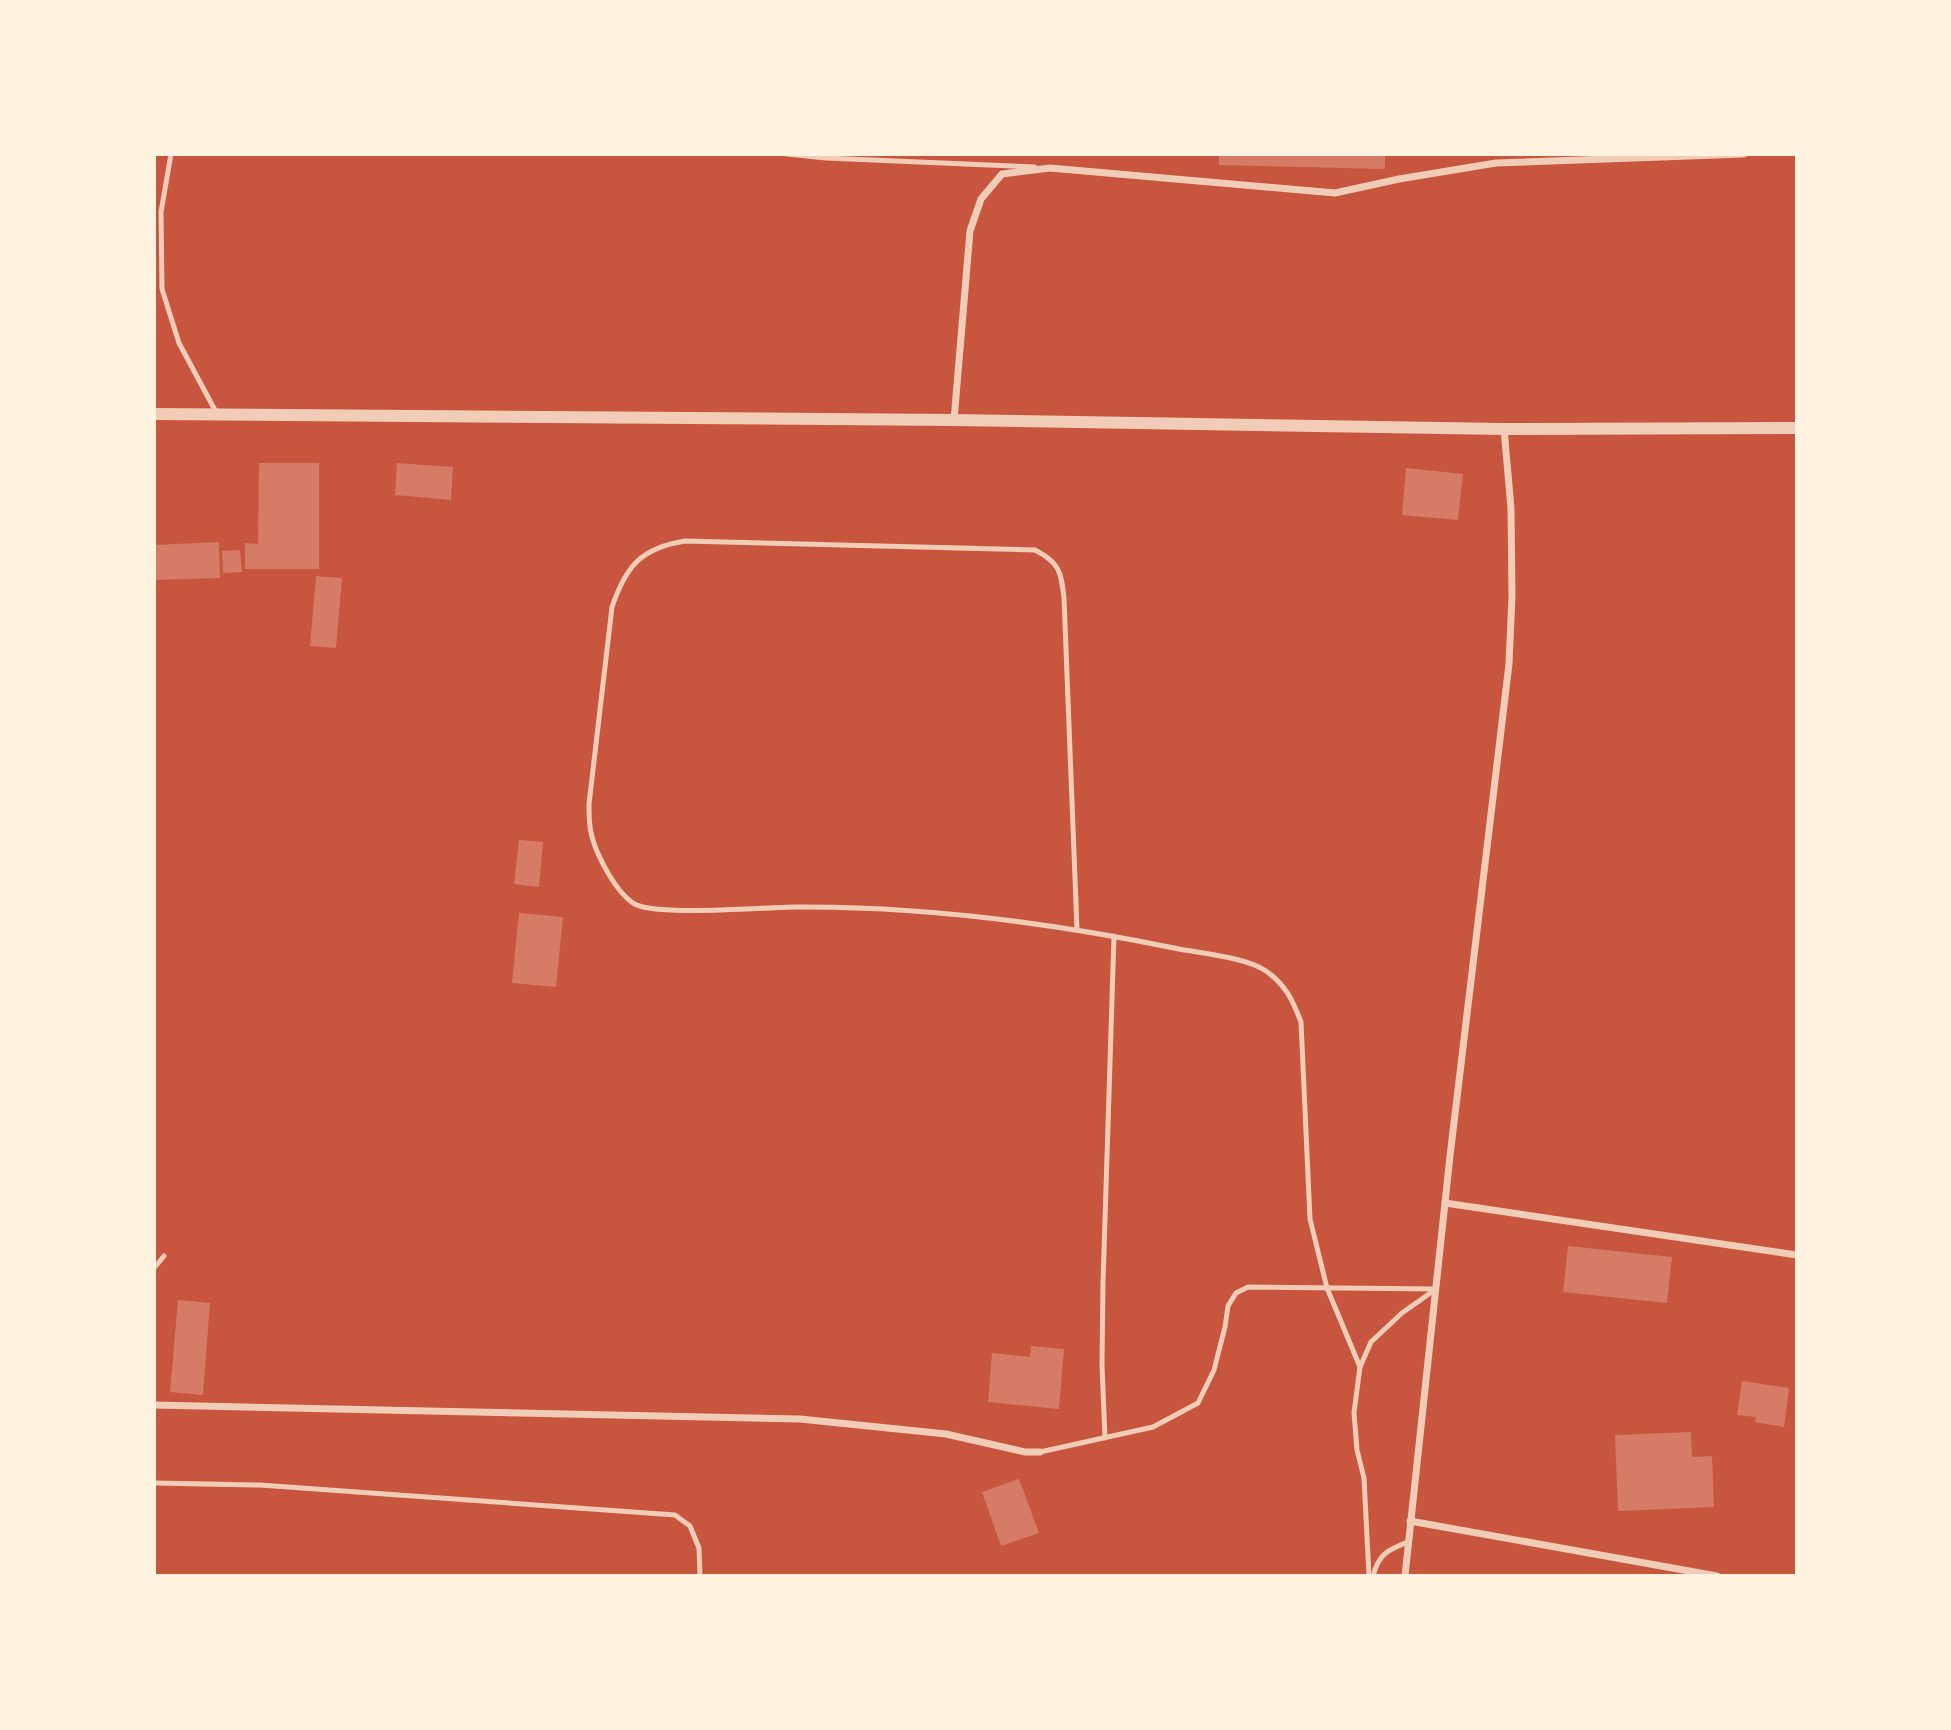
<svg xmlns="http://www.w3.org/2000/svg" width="1951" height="1730" viewBox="0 0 1951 1730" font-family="'Alegreya Sans',sans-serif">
	<rect width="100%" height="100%" fill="#c8553d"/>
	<!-- building -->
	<g fill="#d67c66">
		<path d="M1219 154H1385V169L1219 165Z"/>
		<path d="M259 463H319V569H245V543L258 544Z"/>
		<path d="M397 463 453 467 451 500 395 495Z"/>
		<path d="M1406 468 1463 474 1458 520 1402 515Z"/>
		<path d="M219 542 220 578 154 580V545Z"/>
		<path d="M240 550 242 572 223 573 222 551Z"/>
		<path d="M316 576 342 578 336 648 310 646Z"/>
		<path d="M519 840 543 842 539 887 514 884Z"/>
		<path d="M519 913 563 917 556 987 512 983Z"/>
		<path d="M1568 1246 1672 1257 1667 1303 1563 1292Z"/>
		<path d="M178 1300 210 1303 203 1395 170 1392Z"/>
		<path d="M1031 1346 1064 1349 1059 1409 988 1402 992 1353 1030 1357Z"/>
		<path d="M1742 1381 1789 1388 1784 1427 1755 1422 1756 1417 1737 1415Z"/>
		<path d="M1691 1432 1692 1457 1712 1456 1714 1507 1618 1511 1615 1435Z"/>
		<path d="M1019 1479 1039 1533 1001 1546 982 1492Z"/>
	</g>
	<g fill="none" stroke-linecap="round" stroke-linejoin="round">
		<!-- service -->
		<g stroke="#f1ccb7" stroke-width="5">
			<path d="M171 154 161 212 162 289 179 343 216 412"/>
			<path d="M787 154 826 158 1035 167"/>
			<path d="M1077 929 1064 598C1061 572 1060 563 1035 550L685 541C641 548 626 566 612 607L589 804C589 811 589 819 590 826 592 848 614 890 633 903 651 917 766 907 796 907 925 906 1053 923 1179 949 1202 953 1248 958 1266 971 1286 985 1293 1001 1301 1022L1310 1219 1327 1288 1360 1367"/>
			<path d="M154 1268 164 1256"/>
			<path d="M1105 1438 1102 1365 1103 1283 1114 936"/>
			<path d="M1040 1452 1153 1427 1198 1403 1214 1370 1225 1327 1228 1306 1236 1293 1248 1287 1436 1289"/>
			<path d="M154 1483 260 1485 675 1515 690 1526 699 1548 700 1576"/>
			<path d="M1369 1576 1364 1478 1357 1450 1354 1413 1360 1367 1371 1342 1402 1313 1436 1289"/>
			<path d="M1373 1576C1379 1553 1388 1550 1408 1542"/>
		</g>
		<!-- minor -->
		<g stroke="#f1ccb7" stroke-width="7">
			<path d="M954 420 970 231 981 199 1002 174 1050 168 1335 193 1399 179 1496 163 1744 154"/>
			<path d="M1445 1203 1797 1255"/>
			<path d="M154 1405 800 1419 946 1434 1025 1452H1040"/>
			<path d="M1410 1521 1717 1576"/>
			<path d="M1405 1576 1450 1156 1509 664 1512 596 1511 508 1504 429"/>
		</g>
		<!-- tertiary -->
		<path stroke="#f1ccb7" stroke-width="12" d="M154 414 954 420 1504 429 1797 428"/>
	</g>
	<!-- border -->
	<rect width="1951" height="1730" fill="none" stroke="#fff3e0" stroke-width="312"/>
</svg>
